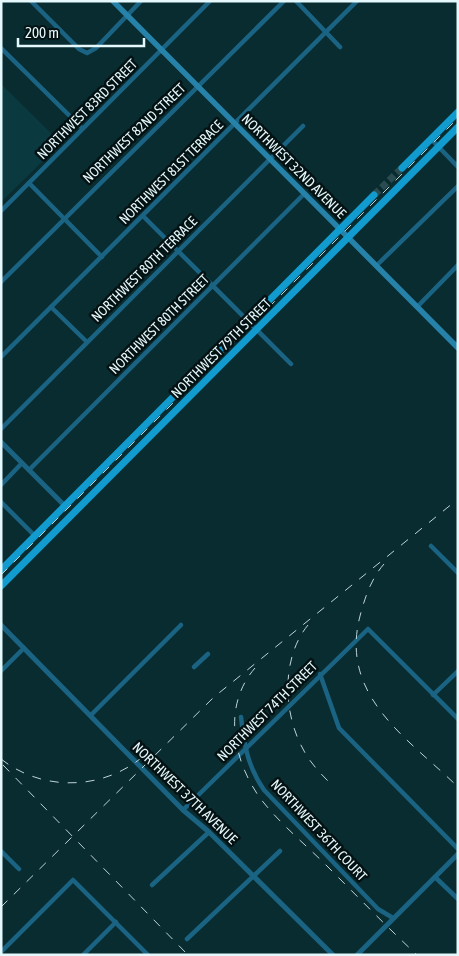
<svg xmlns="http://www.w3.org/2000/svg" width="459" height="956" viewBox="0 0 459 956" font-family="'Asap Condensed',sans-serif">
	<rect width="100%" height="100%" fill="#092c31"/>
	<!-- built -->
	<path fill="#0a3a40" d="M1 84 61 143 1 202Z"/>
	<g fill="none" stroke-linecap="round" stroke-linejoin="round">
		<!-- primary-tunnel -->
		<path stroke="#2a4b4f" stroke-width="7" stroke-dasharray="7 3.5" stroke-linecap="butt" d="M374 195 402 168"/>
		<!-- minor -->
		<g stroke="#1a6382" stroke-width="4.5">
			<path d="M31 1 79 49 87 53 96 48 141 1"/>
			<path d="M296 1 340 47"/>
			<path d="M1 48 82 128"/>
			<path d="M431 139 458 167"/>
			<path d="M29 183 102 257"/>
			<path d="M1 211 210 1"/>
			<path d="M143 216 291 364"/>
			<path d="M376 266 458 186"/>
			<path d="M1 282 284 1"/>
			<path d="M51 307 87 342"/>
			<path d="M417 307 458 265"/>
			<path d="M1 357 357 1"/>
			<path d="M1 429 303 126"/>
			<path d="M29 470 304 194"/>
			<path d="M1 485 22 463"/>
			<path d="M1 502 35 536"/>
			<path d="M431 546 458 573"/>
			<path d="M194 667 208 654"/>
			<path d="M1 671 24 648"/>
			<path d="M320 674 339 728 458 849"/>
			<path d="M433 695 458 671"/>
			<path d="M91 715 181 625"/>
			<path d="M241 717C244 745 248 767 264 790L378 909 393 918"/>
			<path d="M183 810 368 629 458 719"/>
			<path d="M1 851 19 869"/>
			<path d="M435 877 458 899"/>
			<path d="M152 885 209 832"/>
			<path d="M187 939 280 851"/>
			<path d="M1 952 73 880 148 955"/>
			<path d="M83 955 116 922"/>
		</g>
		<!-- tertiary -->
		<g stroke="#1a6382" stroke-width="5">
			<path d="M1 442 65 506"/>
			<path d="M1 625 183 810 209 832 333 955"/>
			<path d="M357 955 458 854"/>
		</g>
		<!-- secondary -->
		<path stroke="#2782aa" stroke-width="5.5" d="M113 1 458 348"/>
		<!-- primary -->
		<g stroke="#129bce" stroke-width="7">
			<path d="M402 168 458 112"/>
			<path d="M1 570 374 195"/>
			<path d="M1 586 458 127"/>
		</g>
		<!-- rail -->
		<g stroke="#bed4d7" stroke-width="1" stroke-dasharray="9 9" stroke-linecap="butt">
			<path d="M384 564C371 579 365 597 360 616 339 697 409 739 458 787"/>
			<path d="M1 575 458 118"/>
			<path d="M308 625C281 658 283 713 303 749 310 763 321 774 332 785"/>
			<path d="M255 668C222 706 233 760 260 798 279 823 305 844 327 866 357 896 386 926 417 955"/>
			<path d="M1 759C44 793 106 790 146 754"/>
			<path d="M3 765 188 955"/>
			<path d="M1 907 214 697 458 499"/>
		</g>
	</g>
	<g text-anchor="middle" stroke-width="5" stroke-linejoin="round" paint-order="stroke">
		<!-- street labels -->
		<g font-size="14" fill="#e5f8fb" stroke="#051214">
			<text transform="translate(87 109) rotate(-45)" y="5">NORTHWEST 83RD STREET</text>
			<text transform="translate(134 133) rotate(-44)" y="5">NORTHWEST 82ND STREET</text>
			<text transform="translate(294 166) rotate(45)" y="5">NORTHWEST 32ND AVENUE</text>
			<text transform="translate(171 172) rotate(-45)" y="5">NORTHWEST 81ST TERRACE</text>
			<text transform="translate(144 269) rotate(-45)" y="5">NORTHWEST 80TH TERRACE</text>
			<text transform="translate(159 324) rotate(-45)" y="5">NORTHWEST 80TH STREET</text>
			<text transform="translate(221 348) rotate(-45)" y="5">NORTHWEST 79TH STREET</text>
			<text transform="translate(267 711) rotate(-45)" y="5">NORTHWEST 74TH STREET</text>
			<text transform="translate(185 793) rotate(44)" y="5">NORTHWEST 37TH AVENUE</text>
			<text transform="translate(319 830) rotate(47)" y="5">NORTHWEST 36TH COURT</text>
		</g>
	</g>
	<!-- border -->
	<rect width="459" height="956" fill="none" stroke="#e5f8fb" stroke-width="5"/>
	<!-- scale -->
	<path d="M18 38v8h126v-8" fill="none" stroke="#e5f8fb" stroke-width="2.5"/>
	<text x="25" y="38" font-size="15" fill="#e5f8fb" stroke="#051214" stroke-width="4" paint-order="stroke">200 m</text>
</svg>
